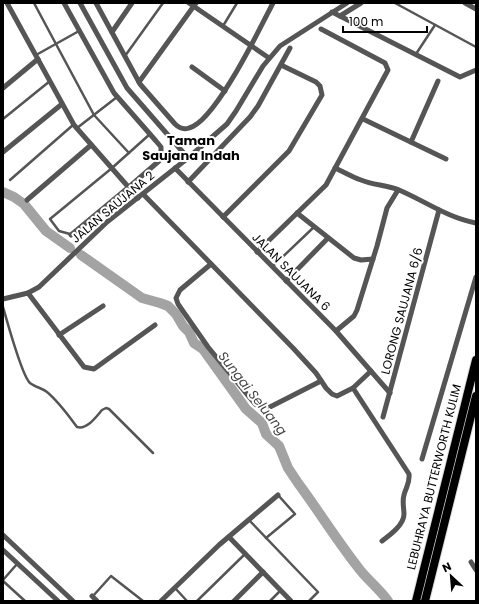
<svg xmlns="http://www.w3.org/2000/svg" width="479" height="604" viewBox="0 0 479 604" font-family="Poppins,sans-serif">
	<rect width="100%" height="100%" fill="#fff"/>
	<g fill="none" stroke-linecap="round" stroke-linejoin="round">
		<!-- river -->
		<g stroke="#a3a3a3" stroke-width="10">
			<path d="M3 192 14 197 24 204 46 231 70 248"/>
			<path d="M81 255 142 298 160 303 168 306 176 314 183 326 189 332 194 343 203 349 246 409 262 423 266 434 279 446 288 468 298 483C318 510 336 539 357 566 366 579 379 588 388 601"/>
		</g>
		<!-- trunk casing -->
		<g stroke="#dbdbdb" stroke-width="10">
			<g id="trunk">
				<path d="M416 601 476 360"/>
				<path d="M425 601 476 396"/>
			</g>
		</g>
		<!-- service -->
		<g stroke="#555" stroke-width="2.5">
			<path d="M34 3 94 115 129 153"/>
			<path d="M395 3 476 47"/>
			<path d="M223 26 237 3"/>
			<path d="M416 54 435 25"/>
			<path d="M36 55 79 31"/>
			<path d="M125 56 163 3"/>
			<path d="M3 119 50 81"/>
			<path d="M77 128 117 97"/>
			<path d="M10 180 73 125"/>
			<path d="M70 234 59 231 50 219 112 168 150 134"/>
			<path d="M272 267 314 227"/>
			<path d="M3 307C7 321 22 376 30 383 35 387 42 388 47 392 59 402 68 415 77 427 87 430 96 417 102 410L106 408 109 409 153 453"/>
			<path d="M249 520 318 592 309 601"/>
			<path d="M266 538 295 514 278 495"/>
			<path d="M3 580 17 564"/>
			<path d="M3 581 25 601"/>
			<path d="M175 588 187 601"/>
			<path d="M93 596 111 576 143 601"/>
			<path d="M197 601 245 554"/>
			<path d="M270 601 281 590"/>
		</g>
		<!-- minor -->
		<g stroke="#555" stroke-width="5">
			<path d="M7 3 74 125 138 198"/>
			<path d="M64 3 114 93 156 141 161 147V154L159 161 129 187 71 235"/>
			<path d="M80 3 127 88 188 158"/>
			<path d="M96 3 140 84 175 124C179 128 183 130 189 128 215 122 260 28 273 3"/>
			<path d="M189 3 269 58"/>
			<path d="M465 3 476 9"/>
			<path d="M332 12 460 77 476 70"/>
			<path d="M340 16 361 3"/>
			<path d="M112 32 132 3"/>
			<path d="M192 67 225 91"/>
			<path d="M139 82 196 3"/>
			<path d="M3 88 38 59"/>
			<path d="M363 119 446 159"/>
			<path d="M411 142 438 81"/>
			<path d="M3 152 62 104"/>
			<path d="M175 168 336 331 390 393"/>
			<path d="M335 168C344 172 352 177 361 180 373 185 386 185 399 190 425 201 448 218 476 223"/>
			<path d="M188 182 250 117 258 106 290 48"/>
			<path d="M143 194 293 348 316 373 326 388 332 394 337 396 353 388 409 474C410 484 406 487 404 495 402 501 404 509 404 514 404 525 390 535 382 541"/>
			<path d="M27 200 91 145"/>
			<path d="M297 213 354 258 361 260 373 259"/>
			<path d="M223 217 289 151 322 95 320 86 316 82 281 65"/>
			<path d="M257 252 326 185 388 70 385 63 321 29"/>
			<path d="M211 264 180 290 176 298 178 304 208 347 255 404 262 408H268L321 381"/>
			<path d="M286 281 328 238"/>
			<path d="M28 293 84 367 94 369 155 325"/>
			<path d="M3 299 28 293 39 287 107 222 188 158 227 124 236 111 263 66 280 46 347 3"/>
			<path d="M336 331 354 316 357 310 377 246 387 208 398 190"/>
			<path d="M59 335 103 306"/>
			<path d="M353 388 371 371"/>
			<path d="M383 417 439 210"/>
			<path d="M422 459 476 277"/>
			<path d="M3 535 73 601"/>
			<path d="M229 537 291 601"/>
			<path d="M3 550 58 601"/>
			<path d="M471 562 476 570"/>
			<path d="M92 596 97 601"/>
			<path d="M161 601 219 545 278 495"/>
			<path d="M234 601 263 572"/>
		</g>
		<!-- trunk -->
		<use href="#trunk" stroke="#000" stroke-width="8"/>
	</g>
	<g text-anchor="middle" stroke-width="4" stroke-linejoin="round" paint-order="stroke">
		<!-- street labels -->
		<g font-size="12" fill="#000" stroke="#fff">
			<text transform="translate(113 207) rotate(-40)" y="4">JALAN SAUJANA 2</text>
			<text transform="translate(291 272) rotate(45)" y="4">JALAN SAUJANA 6</text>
			<text transform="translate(402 311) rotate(-75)" y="4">LORONG SAUJANA 6/6</text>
			<text transform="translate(434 477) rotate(-76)" y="4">LEBUHRAYA BUTTERWORTH KULIM</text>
		</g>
		<!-- neighbourhood labels -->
		<g font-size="13" font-weight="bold" fill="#000" stroke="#fff">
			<text x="191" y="145">Taman<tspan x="191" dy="15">Saujana Indah</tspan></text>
		</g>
		<!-- water labels -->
		<g font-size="13" font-style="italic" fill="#444" stroke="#fff">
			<text transform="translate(253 393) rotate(52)" y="5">Sungai Seluang</text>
		</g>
	</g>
	<!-- border -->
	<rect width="479" height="604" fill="none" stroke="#000000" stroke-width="8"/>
	<!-- north arrow -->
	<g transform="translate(451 576) rotate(334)" stroke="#ffffff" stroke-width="3" paint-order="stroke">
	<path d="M0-3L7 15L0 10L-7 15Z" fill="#000000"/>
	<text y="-6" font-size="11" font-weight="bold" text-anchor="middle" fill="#000000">N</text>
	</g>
	<!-- scale -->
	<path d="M343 26v6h84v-6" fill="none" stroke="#000000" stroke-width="2"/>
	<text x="349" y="26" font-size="12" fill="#000000" stroke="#ffffff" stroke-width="3" paint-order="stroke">100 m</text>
</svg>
